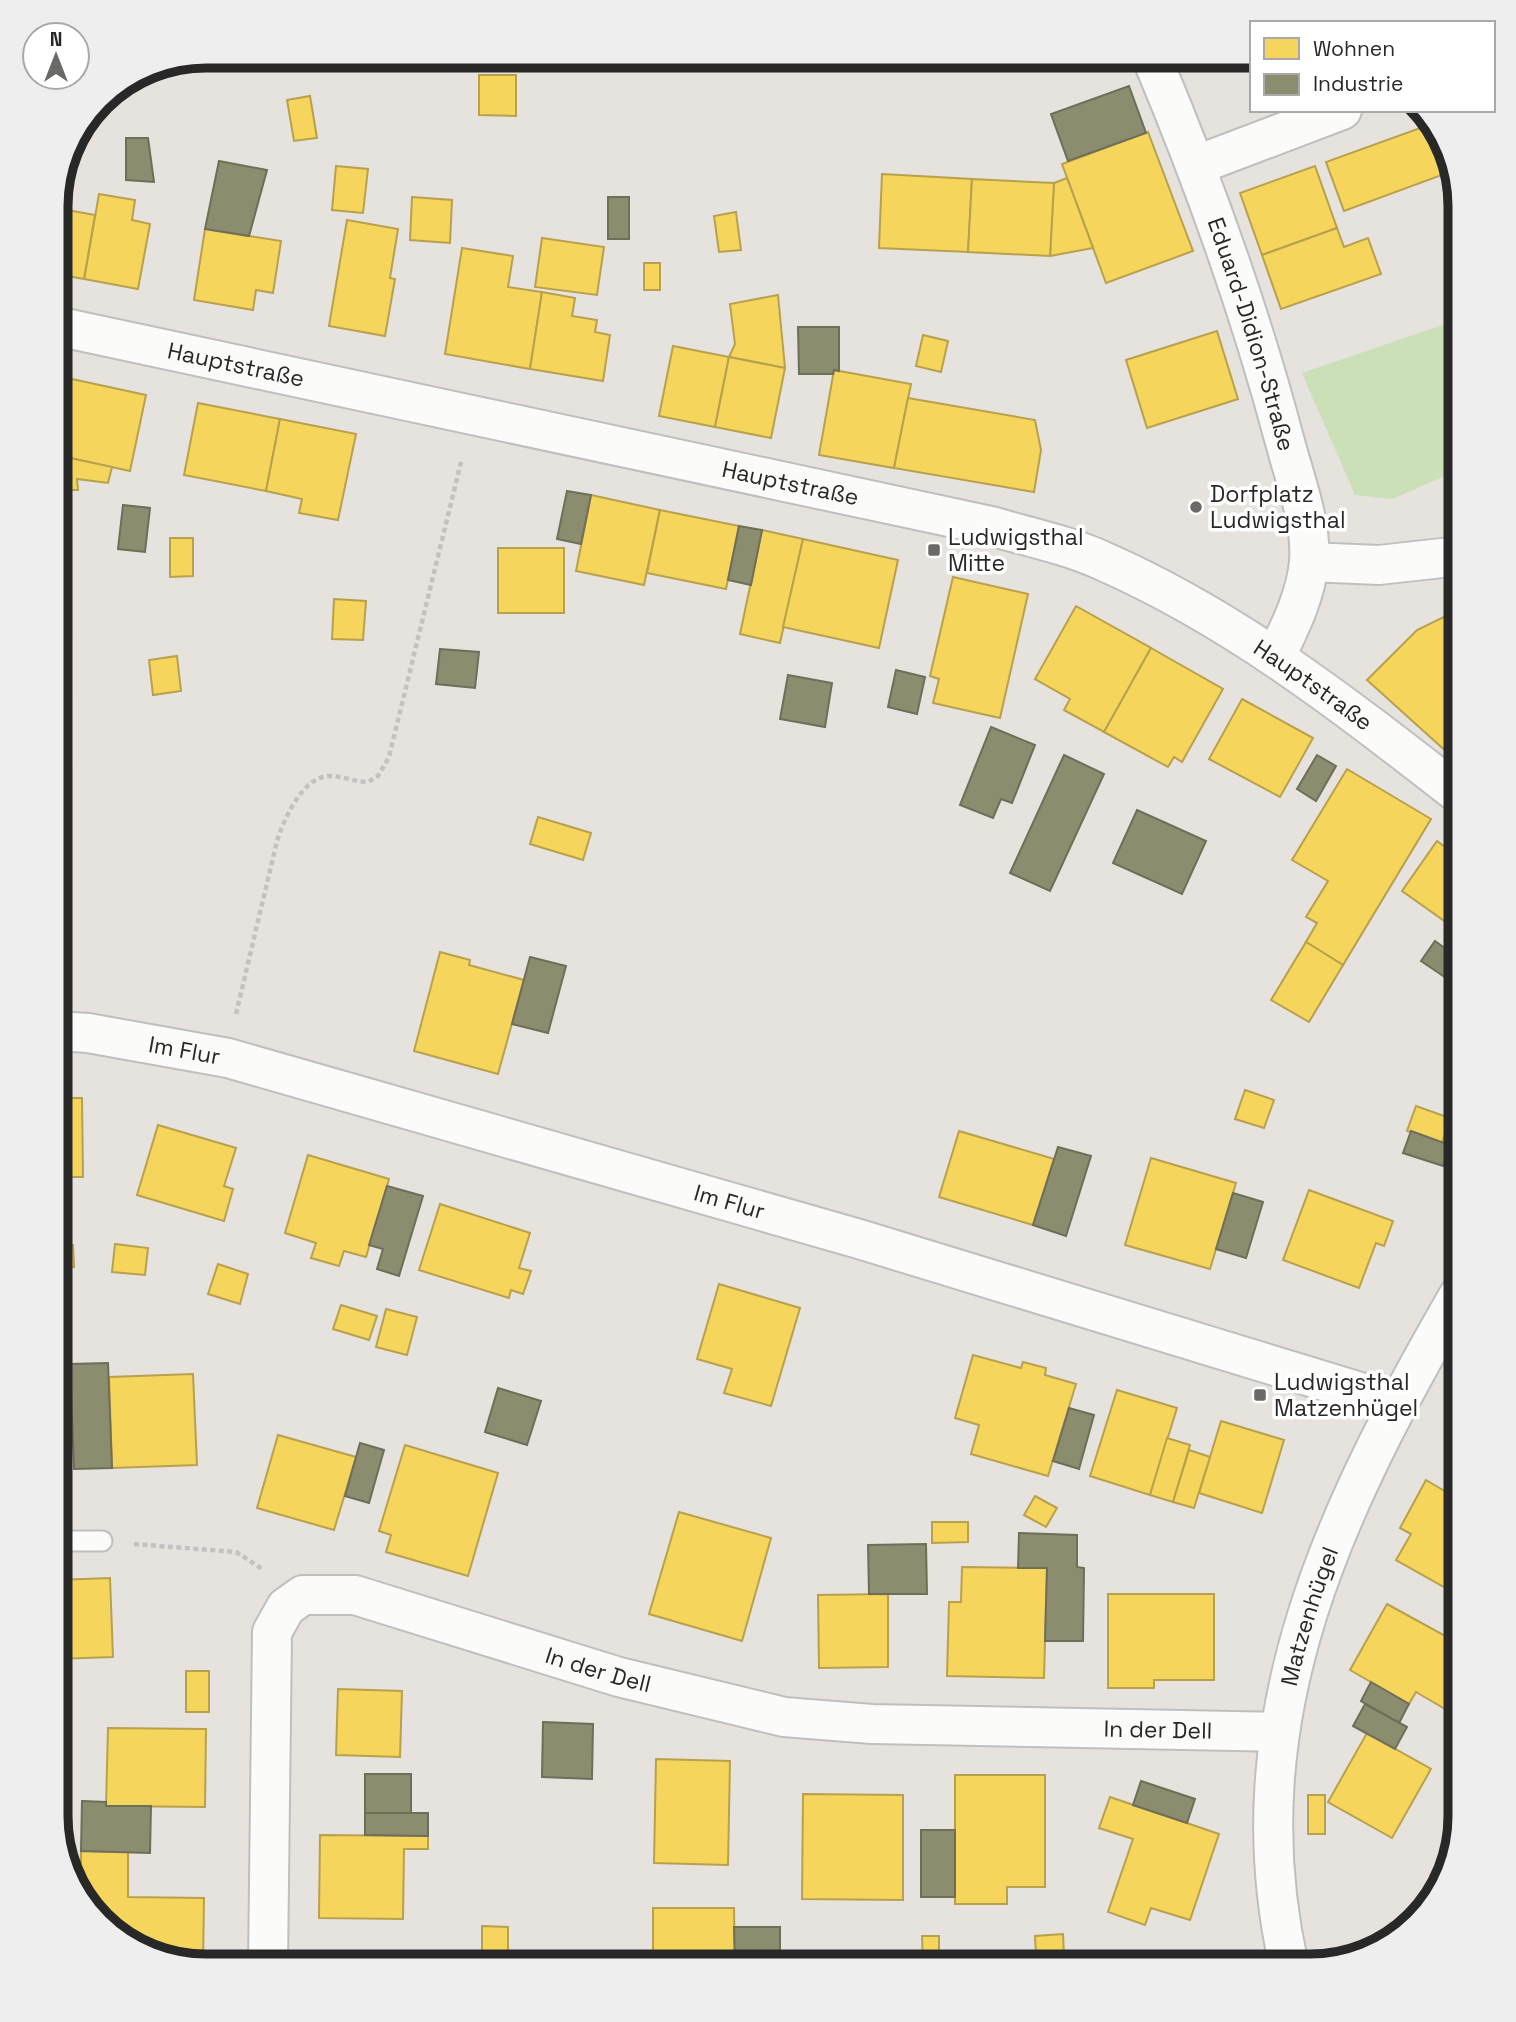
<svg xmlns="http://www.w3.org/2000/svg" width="1516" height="2022" viewBox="0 0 1516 2022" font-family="'Space Grotesk',sans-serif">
	<rect width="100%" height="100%" fill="#e6e2de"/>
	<!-- green -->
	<path fill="#cce0b8" d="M1460 319V469L1393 499 1355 495 1302 373Z"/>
	<!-- homes -->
	<g fill="#f6d55c" stroke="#b8a14c" stroke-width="2">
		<path d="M1033 56H1066L1038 68Z"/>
		<path d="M479 75H516V116L479 115Z"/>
		<path d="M310 96 317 138 294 141 287 100Z"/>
		<path d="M1434 123 1450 172 1344 211 1326 162Z"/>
		<path d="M1148 132 1193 251 1106 283 1062 164Z"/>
		<path d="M336 166 368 169 363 213 332 210Z"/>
		<path d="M1315 166 1337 228 1262 255 1240 193Z"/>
		<path d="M882 174 972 179 968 252 879 248Z"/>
		<path d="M1067 178 1093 248 1050 256 1054 183Z"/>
		<path d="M972 179 1054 183 1050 256 968 252Z"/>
		<path d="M99 194 135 200 132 220 150 224 138 289 84 279Z"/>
		<path d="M412 197 452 200 450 243 410 240Z"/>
		<path d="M56 208 95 215 84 279 56 274Z"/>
		<path d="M736 212 741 250 719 252 714 216Z"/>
		<path d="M347 220 398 229 390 278 395 279 385 336 329 326Z"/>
		<path d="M1337 228 1344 247 1368 238 1381 274 1281 309 1262 255Z"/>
		<path d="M205 229 281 241 273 293 256 290 253 310 194 300Z"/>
		<path d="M542 238 604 247 597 295 535 287Z"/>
		<path d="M462 248 513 256 508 287 542 292 530 369 445 354Z"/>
		<rect x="644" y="263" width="16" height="27"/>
		<path d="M542 292 575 298 572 316 597 320 595 332 610 335 603 381 530 369Z"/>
		<path d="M778 295 785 368 729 357 735 344 730 304Z"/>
		<path d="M1217 331 1238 399 1147 428 1126 360Z"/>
		<path d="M923 335 948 341 941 372 916 366Z"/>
		<path d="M673 346 729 357 715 427 659 416Z"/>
		<path d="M729 357 785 368 771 438 715 427Z"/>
		<path d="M834 370 911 384 894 468 819 455Z"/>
		<path d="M58 376 146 395 130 471 56 455Z"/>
		<path d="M908 398 1035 420 1041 450 1034 492 894 468Z"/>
		<path d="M198 403 280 419 266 491 184 475Z"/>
		<path d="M280 419 356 434 338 520 299 513 302 499 266 491Z"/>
		<path d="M56 455 112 467 108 483 77 479 78 490H56Z"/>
		<path d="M591 495 660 510 644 585 576 571Z"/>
		<path d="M56 499H59L64 540 56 541Z"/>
		<path d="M660 510 739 526 726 589 647 573Z"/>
		<path d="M762 530 803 539 780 643 740 634Z"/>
		<path d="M170 538H193V576L170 577Z"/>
		<path d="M803 539 898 560 879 648 783 627Z"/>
		<rect x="498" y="548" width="66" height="65"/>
		<path d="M953 577 1028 594 1000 718 933 703 939 679 930 676Z"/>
		<path d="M334 599 366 601 363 640 332 639Z"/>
		<path d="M1076 606 1151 648 1104 732 1064 710 1070 699 1035 679Z"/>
		<path d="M1460 609V650L1447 656 1460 668V764L1367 680 1417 630Z"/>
		<path d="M1151 648 1223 689 1182 762 1174 757 1168 767 1104 732Z"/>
		<path d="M177 656 181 691 153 695 149 660Z"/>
		<path d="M1242 699 1313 738 1280 797 1209 759Z"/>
		<path d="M1347 769 1431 819 1343 965 1306 942 1317 923 1306 917 1328 881 1292 860Z"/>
		<path d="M538 817 591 833 583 860 530 844Z"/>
		<path d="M1437 841 1460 858V932L1402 891Z"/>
		<path d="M1306 942 1343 965 1309 1022 1271 1000Z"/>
		<path d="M440 952 470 960 469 965 524 980 498 1074 414 1051Z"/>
		<path d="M1245 1090 1274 1100 1264 1128 1235 1119Z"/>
		<path d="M56 1098H82L83 1177H56Z"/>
		<path d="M1416 1106 1450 1118 1442 1143 1407 1131Z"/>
		<path d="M158 1125 236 1148 224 1186 233 1189 224 1221 137 1195Z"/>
		<path d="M959 1131 1054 1159 1033 1225 939 1197Z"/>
		<path d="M308 1155 389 1179 366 1257 344 1251 339 1266 311 1258 316 1243 285 1233Z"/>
		<path d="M1151 1158 1236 1183 1210 1269 1125 1245Z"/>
		<path d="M1309 1190 1393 1221 1384 1246 1376 1243 1359 1288 1283 1260Z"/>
		<path d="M440 1204 530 1233 519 1268 531 1271 523 1294 511 1290 509 1298 419 1270Z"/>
		<path d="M115 1244 148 1248 145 1275 112 1272Z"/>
		<path d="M73 1245 74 1267H56V1246Z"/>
		<path d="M218 1264 248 1274 240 1304 208 1294Z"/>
		<path d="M719 1284 800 1308 771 1406 724 1393 732 1369 697 1359Z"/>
		<path d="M341 1305 377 1316 369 1340 333 1329Z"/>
		<path d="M386 1309 417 1317 407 1355 376 1347Z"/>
		<path d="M973 1355 1021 1368 1023 1362 1046 1368 1045 1375 1076 1384 1048 1476 971 1454 979 1425 955 1418Z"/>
		<path d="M193 1374 197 1465 112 1468 109 1377Z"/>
		<path d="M1117 1390 1177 1408 1150 1495 1090 1476Z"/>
		<path d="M1221 1421 1284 1440 1262 1513 1199 1493Z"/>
		<path d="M1460 1421V1450L1447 1443Z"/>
		<path d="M278 1435 356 1457 334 1530 257 1508Z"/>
		<path d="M1167 1438 1190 1445 1173 1502 1150 1495Z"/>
		<path d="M405 1445 498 1473 468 1576 386 1552 391 1535 379 1531Z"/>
		<path d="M1189 1450 1210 1457 1194 1508 1173 1502Z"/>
		<path d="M1426 1480 1460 1500V1596L1396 1560 1411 1534 1400 1528Z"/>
		<path d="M1035 1496 1057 1508 1046 1527 1024 1515Z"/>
		<path d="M679 1512 771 1538 742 1641 649 1614Z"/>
		<path d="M932 1522H968V1542L932 1543Z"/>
		<path d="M962 1567 1047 1568 1044 1678 947 1676 949 1602H961Z"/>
		<path d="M110 1578 113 1657 56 1659V1580Z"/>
		<path d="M888 1594V1667L819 1668 818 1595Z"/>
		<path d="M1108 1594H1214V1680H1154V1688H1108Z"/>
		<path d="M1387 1604 1460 1644V1655L1447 1679 1459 1685 1445 1709 1416 1692 1409 1704 1350 1670Z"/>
		<rect x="186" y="1671" width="23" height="41"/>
		<path d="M338 1689 402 1691 400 1757 336 1755Z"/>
		<path d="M108 1728 206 1729 205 1807 106 1806Z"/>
		<path d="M1367 1733 1431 1769 1392 1838 1328 1802Z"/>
		<path d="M656 1759 730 1761 728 1865 654 1863Z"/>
		<path d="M955 1775H1045V1887H1007V1904H955Z"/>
		<path d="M803 1794 903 1795V1900L802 1899Z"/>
		<rect x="1308" y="1795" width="17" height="39"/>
		<path d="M1110 1797 1219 1834 1190 1920 1151 1908 1145 1925 1108 1912 1133 1839 1099 1828Z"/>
		<path d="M61 1834H72V1852H67Z"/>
		<path d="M320 1835 428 1836V1849H404L403 1919 319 1918Z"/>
		<path d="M81 1851 128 1852V1897L204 1898 203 1965 131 1946 95 1911V1902L81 1899Z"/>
		<path d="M653 1908H734L735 1966H653Z"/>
		<path d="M482 1926 508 1927V1961L482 1960Z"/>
		<path d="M1063 1934 1064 1955 1036 1956 1035 1936Z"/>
		<path d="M922 1936H939V1966H923Z"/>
	</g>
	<!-- industry -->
	<g fill="#8c8c6e" stroke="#6e6e59" stroke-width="2">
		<path d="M1129 86 1146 133 1068 161 1051 114Z"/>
		<path d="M126 138H148L154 182 126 180Z"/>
		<path d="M219 161 267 170 249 236 205 229Z"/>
		<rect x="608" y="197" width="21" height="42"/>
		<path d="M798 327H839V371L834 370 833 374H799Z"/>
		<path d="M567 491 591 495 581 544 557 539Z"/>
		<path d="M123 505 150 508 145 552 118 549Z"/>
		<path d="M739 526 762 530 751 585 728 580Z"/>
		<path d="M440 649 479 652 475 688 436 684Z"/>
		<path d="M896 670 925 677 917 714 888 707Z"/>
		<path d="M788 675 832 683 825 727 780 719Z"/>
		<path d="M991 727 1035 745 1012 803 1001 799 993 818 960 805Z"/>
		<path d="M1064 755 1104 774 1050 891 1010 873Z"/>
		<path d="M1317 755 1336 766 1316 801 1297 789Z"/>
		<path d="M1137 810 1206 841 1182 894 1113 863Z"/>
		<path d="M1435 941 1460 959 1458 986 1421 961Z"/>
		<path d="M530 957 566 966 548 1033 512 1024Z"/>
		<path d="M1411 1131 1450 1145 1443 1166 1403 1153Z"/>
		<path d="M1058 1147 1091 1156 1066 1236 1033 1225Z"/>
		<path d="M387 1186 423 1196 399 1276 377 1269 383 1249 369 1245Z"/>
		<path d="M1233 1193 1263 1202 1246 1258 1216 1249Z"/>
		<path d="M108 1363 112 1468 74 1469 70 1364Z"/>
		<path d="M498 1388 541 1401 527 1445 485 1432Z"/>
		<path d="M1069 1408 1094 1415 1079 1469 1053 1461Z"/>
		<path d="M360 1443 384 1450 369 1503 345 1496Z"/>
		<path d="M1019 1533 1077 1535V1567L1084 1568 1083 1641H1045L1047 1568H1018Z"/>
		<path d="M926 1544 927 1594H869L868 1545Z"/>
		<path d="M1371 1682 1409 1704 1399 1723 1361 1701Z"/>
		<path d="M1365 1704 1407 1727 1395 1749 1353 1726Z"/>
		<path d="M543 1722 593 1724 592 1779 542 1777Z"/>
		<rect x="365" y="1774" width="46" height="39"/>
		<path d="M1141 1781 1195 1799 1187 1823 1133 1805Z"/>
		<path d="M82 1801 106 1802V1806H151L150 1853 81 1851Z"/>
		<path d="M365 1813H428V1836L365 1835Z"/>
		<rect x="921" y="1830" width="34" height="67"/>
		<path d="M734 1927H780V1966H735Z"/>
		<path d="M365 1959 436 1960V1966H365Z"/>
	</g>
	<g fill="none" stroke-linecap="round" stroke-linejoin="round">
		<!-- lane casing -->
		<g stroke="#c0bfbf" stroke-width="23">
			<path id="lane" d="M56 1541H102"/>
		</g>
		<!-- street casing -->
		<g stroke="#c0bfbf" stroke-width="42">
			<g id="street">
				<path id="s1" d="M1151 56C1204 182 1250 310 1285 442 1295 480 1312 522 1309 562 1306 595 1290 627 1276 656"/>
				<path d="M1197 165 1342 110"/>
				<path id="s2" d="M56 326 991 526C1028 537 1068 545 1103 561 1235 619 1347 707 1460 795"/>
				<path d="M1309 562 1379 565 1460 556"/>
				<path id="s3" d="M56 1031 88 1033 228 1058 859 1239 1396 1403"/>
				<path id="s4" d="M268 1966 272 1632 286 1607 303 1595H355L619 1677 784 1717 872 1724 1279 1732"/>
				<path id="s5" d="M1289 1966C1232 1715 1338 1504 1460 1293"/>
			</g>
		</g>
		<!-- path -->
		<g stroke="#c3c2c2" stroke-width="4.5" stroke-dasharray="5 3.5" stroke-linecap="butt">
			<path d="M236 1014 277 841C284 820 302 776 330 776 342 776 355 782 368 782L378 776 389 757 462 458"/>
			<path d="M134 1544 236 1552 264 1570"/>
		</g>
		<!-- lane -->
		<use href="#lane" stroke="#fbfbfa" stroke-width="19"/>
		<!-- street -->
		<use href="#street" stroke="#fbfbfa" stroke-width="38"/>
	</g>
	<!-- markers -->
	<g fill="#6a6968" stroke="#fff" stroke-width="2.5">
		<circle cx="1196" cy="507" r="7"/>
		<rect x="927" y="543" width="14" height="14" rx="3.5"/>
		<rect x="1253" y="1388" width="14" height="14" rx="3.5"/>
	</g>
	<g text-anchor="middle" stroke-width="7" stroke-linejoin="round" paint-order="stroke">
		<!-- street labels -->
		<g font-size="23" fill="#282828" stroke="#fff">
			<text dy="8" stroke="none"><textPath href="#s1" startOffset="296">Eduard-Didion-Straße</textPath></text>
			<text dy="8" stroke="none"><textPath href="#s2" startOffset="184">Hauptstraße</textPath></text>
			<text dy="8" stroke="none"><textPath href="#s2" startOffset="751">Hauptstraße</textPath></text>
			<text dy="8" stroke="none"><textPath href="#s2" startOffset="1318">Hauptstraße</textPath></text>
			<text dy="8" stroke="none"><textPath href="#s3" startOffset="130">Im Flur</textPath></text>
			<text dy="8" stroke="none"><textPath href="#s3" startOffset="696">Im Flur</textPath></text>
			<text dy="8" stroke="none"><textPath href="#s5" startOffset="355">Matzenhügel</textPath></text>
			<text dy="8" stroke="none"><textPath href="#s4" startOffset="690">In der Dell</textPath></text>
			<text dy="8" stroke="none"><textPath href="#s4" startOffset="1256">In der Dell</textPath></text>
		</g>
		<!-- poi labels -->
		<g font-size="23" fill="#282828" stroke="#fff" text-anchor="start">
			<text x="1210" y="502">Dorfplatz<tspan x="1210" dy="26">Ludwigsthal</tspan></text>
			<text x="948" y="545">Ludwigsthal<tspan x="948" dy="26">Mitte</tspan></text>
			<text x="1274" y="1390">Ludwigsthal<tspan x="1274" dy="26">Matzenhügel</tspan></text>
		</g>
	</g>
	<!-- crop -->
	<path d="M0 0H1516V2022H0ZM206 68H1310A138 138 0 0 1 1448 206V1816A138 138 0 0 1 1310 1954H206A138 138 0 0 1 68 1816V206A138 138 0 0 1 206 68Z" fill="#eee" fill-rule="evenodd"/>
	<path fill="none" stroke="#282828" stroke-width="9" d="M206 68H1310A138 138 0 0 1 1448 206V1816A138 138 0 0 1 1310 1954H206A138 138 0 0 1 68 1816V206A138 138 0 0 1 206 68Z"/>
	<!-- legend -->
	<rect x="1250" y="21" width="245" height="91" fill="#ffffff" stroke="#a9a9a9" stroke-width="2"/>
	<rect x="1264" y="38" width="35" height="21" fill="#f6d55c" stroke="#a9a9a9" stroke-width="2"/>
	<text x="1313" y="56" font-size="21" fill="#282828">Wohnen</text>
	<rect x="1264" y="74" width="35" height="21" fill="#8c8c6e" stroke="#a9a9a9" stroke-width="2"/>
	<text x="1313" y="91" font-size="21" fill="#282828">Industrie</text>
	<!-- north arrow -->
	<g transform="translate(56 56)"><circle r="33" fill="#ffffff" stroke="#a9a9a9" stroke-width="2"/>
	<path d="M0-5L12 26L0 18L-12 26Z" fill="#6a6968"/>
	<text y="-10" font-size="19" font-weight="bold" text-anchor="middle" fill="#282828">N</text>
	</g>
</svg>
